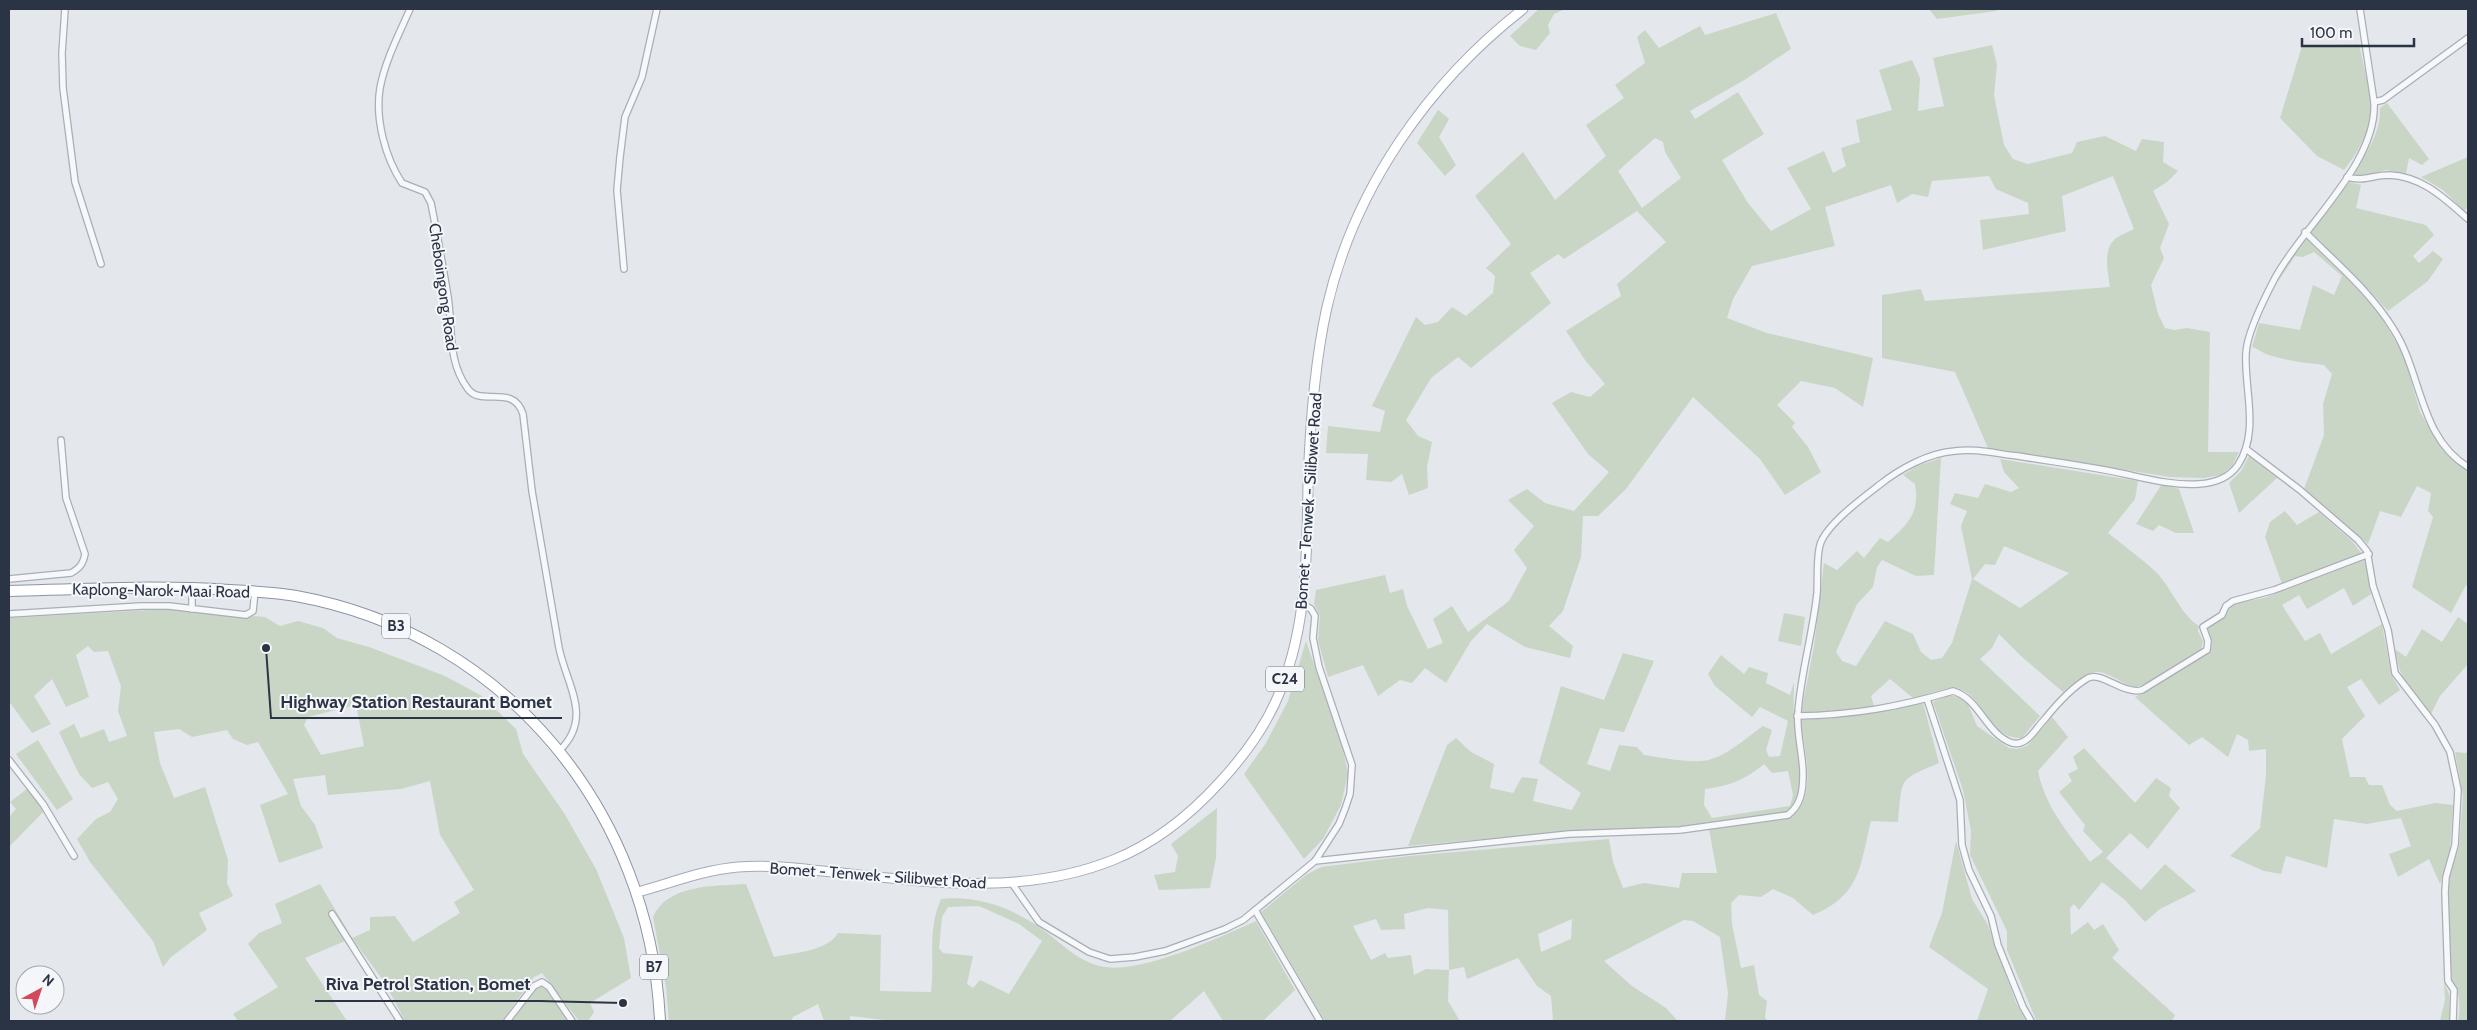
<svg xmlns="http://www.w3.org/2000/svg" width="2477" height="1030" viewBox="0 0 2477 1030" font-family="Cabin,sans-serif">
	<rect width="100%" height="100%" fill="#e4e7ec"/>
	<!-- green -->
	<g fill="#c9d6c5" fill-rule="evenodd">
		<path d="M1539 9H1565L1554 14 1548 25 1550 33 1536 50 1520 46 1510 36Z"/>
		<path d="M1929 9H1996V11L1937 19Z"/>
		<path d="M1776 13 1791 49 1746 79 1690 111 1695 119 1738 92 1764 134 1722 160 1748 203 1771 231 1811 209 1787 168 1824 151 1833 173 1846 166 1841 148 1860 142 1856 120 1892 110 1879 70 1912 60 1920 78 1918 111 1944 106 1933 58 1992 45 1997 65 1994 95 2004 145 2013 159 2028 164 2072 153 2077 142 2105 136 2136 151 2142 139 2164 142 2163 162 2178 171 2167 182 2153 191 2169 224 2160 248 2164 258 2151 285 2158 314 2165 328 2174 330 2187 328 2210 332 2208 452H2239L2232 466 2221 475 2204 478 2170 477 1988 448 1955 372 1882 358V295L1921 289 1925 301 2110 287C2108 271 2102 250 2116 238 2121 235 2128 232 2134 229L2113 176 2062 196 2066 231 1983 250 1980 220 2029 214 2028 203 1996 189 1989 176 1932 181 1928 197 1912 194 1897 203 1891 185 1825 207 1835 246 1752 266 1733 299 1727 318 1767 333 1873 358 1863 407 1835 388 1801 381 1777 405 1795 423 1792 427 1808 447 1821 472 1785 495 1760 459 1693 397 1626 489 1598 516H1583L1581 557 1563 611 1549 626 1573 646 1570 658 1525 647 1487 624 1471 641 1446 683 1425 668 1412 683 1400 680 1378 696 1363 665 1328 677 1318 640 1320 616 1314 604 1316 590 1385 575 1390 593 1403 589 1407 606 1428 649 1443 643 1433 619 1452 606 1468 632 1509 601 1527 568 1514 550 1534 526 1508 500 1527 489 1545 503 1574 511 1609 472 1588 454 1552 403 1571 392 1590 397 1605 384 1585 360 1566 331 1621 296 1617 284 1666 242 1637 211 1564 259 1558 254 1530 273 1551 303 1471 368 1458 357 1431 378 1406 420 1418 436 1432 442 1427 467 1428 488 1409 495 1402 474 1391 482 1366 480 1368 454 1326 453 1328 426 1380 432 1385 411 1372 406 1416 317 1425 325 1438 322 1452 307 1466 316 1493 293 1495 276 1486 268 1511 244 1475 196 1523 152 1555 200 1606 156 1586 125 1624 98 1615 85 1645 63 1637 37 1645 30 1659 48 1700 26 1705 35ZM1655 138 1663 142 1665 152 1681 178 1642 208 1618 171Z"/>
		<path d="M2359 44C2365 75 2379 111 2363 140 2358 151 2351 161 2344 170L2317 156 2280 118 2302 46Z"/>
		<path d="M2387 103 2429 159 2422 165 2409 158 2406 174 2386 170 2362 176 2353 174C2366 153 2381 134 2380 108Z"/>
		<path d="M1438 110 1449 119 1439 137 1456 165 1445 176 1417 143Z"/>
		<path d="M2468 157V207L2464 211 2443 190 2421 177Z"/>
		<path d="M2349 182 2361 185 2356 208 2426 225 2434 235 2413 256 2419 263 2433 251 2443 259 2428 281 2388 311 2372 293 2309 231 2333 204Z"/>
		<path d="M2306 238 2375 306 2404 356 2420 412 2441 447 2468 471V586L2466 585 2451 613 2412 587 2433 517 2428 511 2431 493 2417 486 2401 517 2380 511 2368 544 2304 489 2324 435 2323 404 2332 374 2324 365C2305 363 2287 361 2269 355 2262 353 2259 349 2252 347L2259 323 2300 330 2313 285 2334 295 2342 276 2314 252 2303 257 2295 256 2273 289 2295 251Z"/>
		<path d="M2249 456 2277 478 2239 513 2229 483 2241 471Z"/>
		<path d="M1941 458 1934 575 1916 576 1882 560 1877 567 1873 587 1857 604 1836 652 1842 661 1856 666 1885 621 1913 634 1921 652 1931 660 1942 658 1952 643 1972 579 1961 526 1967 511 1950 504 1955 493 1978 498 1985 484 2011 492 2019 488 2004 472 2000 459 2138 481 2135 499 2108 533C2124 546 2141 558 2156 572 2172 588 2180 614 2199 626L2198 631 2203 641 2201 650 2148 683 2134 688C2094 668 2100 664 2063 692L2021 656 1999 634 1992 648 1980 659 2040 716 2022 738C1985 739 1983 690 1954 688 1945 687 1923 696 1913 698L1890 679 1871 696 1874 706 1837 712 1801 713 1814 646 1824 563 1837 570 1857 551 1864 558 1880 538 1888 542C1908 524 1920 513 1915 484L1903 475 1917 466ZM2004 546 2069 573 2020 608 1973 579 1985 564 1995 565Z"/>
		<path d="M2162 484 2179 489 2194 533H2176L2159 525 2153 531 2136 524Z"/>
		<path d="M2285 511 2297 525 2319 512 2353 542 2361 553 2282 584 2265 537 2270 522Z"/>
		<path d="M2365 560 2371 594 2353 606 2344 588 2307 609 2299 595 2282 605 2305 641 2320 633 2331 654 2382 624 2391 674 2400 690 2379 705 2361 679 2347 687 2365 716 2342 739 2350 777H2365L2369 785H2382L2390 805 2397 811 2435 803 2453 805 2450 851 2440 884 2429 859 2398 877 2389 854 2411 846 2401 818 2367 824 2334 819 2327 868 2286 856 2281 874 2264 871 2230 856 2260 828 2266 775V749L2249 751 2248 740 2237 734 2228 757 2202 737 2189 745 2135 697 2210 652 2212 644 2206 628 2225 617 2232 604 2264 598Z"/>
		<path d="M167 609 265 617 280 626 298 621 323 628 337 638 369 647 445 676 482 696 516 729 523 754 564 813 596 869 624 938 631 978 590 1003 594 1012 588 1021H579L542 973 534 977 502 1021H405L385 983 352 938 305 958 347 1021H238L233 1014 278 987 248 944 259 933 282 923 275 904 320 884 352 938 370 930V917L395 916 413 942 460 913 454 902 474 890 440 835 430 781 401 789 328 795 325 775 293 779 301 806 315 825 323 848 279 863 260 805 288 794 258 742 247 745 233 739 227 730 192 737 179 729 154 732 160 763 174 798 205 787 228 860 227 883 233 896 199 913 207 930 171 957 163 967 153 941 90 862 77 839 96 819 110 812 118 799 108 782 92 788 79 774 59 732 74 724 81 738 104 729 109 742 127 736 118 711 121 686 108 651 94 652 88 646 76 655 89 697 66 707 52 679 34 696 51 724 32 733 11 704 9 705V618ZM356 705 364 746 321 755 304 725 308 717Z"/>
		<path d="M1784 613 1805 617 1801 646 1778 641Z"/>
		<path d="M2458 617 2468 624V664L2440 696 2431 714C2412 692 2399 680 2395 649L2406 657 2422 629 2442 642Z"/>
		<path d="M1306 641 1342 745 1348 773 1341 805 1323 839 1304 859 1244 774 1266 743 1288 701Z"/>
		<path d="M1623 653 1654 661 1624 732 1600 728 1587 764 1610 771 1619 745 1637 747 1644 755C1663 758 1683 762 1702 761 1724 759 1746 738 1763 726L1772 730 1766 750 1769 757 1780 756 1788 721 1760 707 1752 717 1715 686 1708 674 1721 655 1744 674 1749 667 1768 673 1766 683 1790 695 1794 682C1794 693 1793 705 1794 717 1797 739 1808 787 1795 806 1790 812 1781 814 1774 816L1672 827 1574 831 1408 846 1447 745 1456 738 1471 752 1494 764 1490 788 1513 793 1522 777 1538 779 1533 801 1572 810 1581 793 1539 763 1561 686 1604 700ZM1764 764 1772 773 1788 771 1793 795 1790 806 1712 818 1704 805 1705 789C1729 786 1745 780 1764 764Z"/>
		<path d="M1947 696H1958L1966 700 1977 726 2009 748 2017 749 2027 746 2052 717 2068 737 2038 771C2045 807 2069 834 2090 862L2103 852 2083 831 2085 825 2059 792 2072 781 2068 774 2078 769 2073 757 2084 748 2135 803 2156 778 2171 788 2169 796 2180 808 2148 849 2130 833 2106 858 2141 890 2165 864 2196 891 2160 909 2145 922 2125 900 2102 882 2079 910 2074 904 2070 908 2071 935 2088 922 2094 930 2103 924 2119 950 2112 958 2175 1015 2172 1021 2036 1020 2007 950V931L1970 855 1971 831 1963 790 1933 702Z"/>
		<path d="M1923 703 1939 763C1897 781 1903 777 1898 822L1871 821C1860 866 1861 895 1813 915L1793 898 1773 889 1761 897 1739 895 1731 903 1732 924 1741 968 1754 965 1759 995 1767 1001 1765 1017 1767 1021H1725L1728 993 1720 937 1693 921 1684 920 1604 961 1632 986 1666 1008 1678 1021H1553L1551 996 1537 986 1518 958 1467 979 1464 967 1449 970 1448 1001 1460 1021H1325L1261 912 1306 875 1321 867 1409 856 1609 839 1613 862 1623 888 1644 883 1679 888 1682 873H1717L1709 829 1783 820C1821 808 1804 750 1801 720L1832 718ZM1428 908 1448 910 1449 970 1426 969 1414 975 1411 955 1388 958 1385 953 1371 960 1353 926 1376 919 1381 930 1405 929 1404 914ZM1572 919 1571 939 1541 952 1538 934Z"/>
		<path d="M38 740 73 799 57 810 16 754Z"/>
		<path d="M2468 750V1021H2458C2461 1007 2460 992 2452 980L2446 895 2448 877 2459 847 2463 796 2455 752 2466 753Z"/>
		<path d="M27 789 44 811 9 847V817L16 809 10 802Z"/>
		<path d="M1217 808 1216 858 1210 888 1159 890 1154 875 1175 872 1178 856 1171 844Z"/>
		<path d="M1956 841 1972 899 1988 925 2016 1003 2026 1021H1977L1988 989 1929 947 1942 913Z"/>
		<path d="M746 884 774 957C793 953 828 951 838 933L881 935 880 991 931 992C935 959 927 931 941 899 981 895 1018 910 1050 935 1066 948 1083 964 1105 967 1144 973 1220 937 1256 921L1295 990 1263 1021H1223L1204 991 1170 1021H894L850 1016V1021H824L818 1004 793 1017 791 1021H669L666 987 653 917C667 884 715 886 746 884ZM979 906 1019 924 1042 941 1009 994 980 980 973 988 967 984 973 956 943 953 939 948 942 917 948 907Z"/>
		<path d="M2444 982 2449 994 2450 1021H2440L2445 1000Z"/>
		<path d="M542 987 546 990 568 1021H511L537 988Z"/>
	</g>
	<g fill="none" stroke-linecap="round" stroke-linejoin="round">
		<!-- minor casing -->
		<g stroke="#a9aeb7" stroke-width="8">
			<g id="minor">
				<path d="M65 9 62 53 63 88 75 182 101 264"/>
				<path d="M410 9C399 34 385 61 380 88 375 119 385 157 402 183L425 192 431 203C437 234 443 266 448 297 453 329 447 361 468 389 481 407 513 383 523 414L532 491 559 648C567 686 593 717 560 750"/>
				<path d="M2374 102 2383 100 2468 38"/>
				<path d="M2347 177C2363 182 2373 175 2389 175 2422 176 2445 199 2468 219"/>
				<path d="M2305 232C2336 263 2371 292 2394 330 2422 374 2419 437 2468 467"/>
				<path d="M624 269 617 190 620 157 625 117 642 77 657 9"/>
				<path d="M2246 449 2300 490 2358 540 2367 551 2373 586 2388 630 2395 673 2435 725 2450 752 2458 790 2455 845 2446 877 2445 892 2448 981 2454 990 2453 1021"/>
				<path d="M9 579 71 573C80 568 83 564 85 554L66 498 61 440"/>
				<path d="M192 587V609"/>
				<path d="M9 614 141 606H169L246 615 253 611 255 591"/>
				<path d="M1927 699 1960 800 1962 845 1969 870 1991 916 1998 945 2023 1007 2031 1021"/>
				<path d="M1797 716C1854 715 1899 707 1953 691 1979 698 1986 734 2012 743 2017 744 2022 743 2026 740 2033 735 2038 726 2044 720 2056 705 2071 688 2088 678 2101 671 2124 695 2142 690L2207 650 2208 641 2203 627 2222 615 2226 606 2233 601 2274 590 2369 554"/>
				<path d="M9 760 43 804 74 856"/>
				<path d="M1315 861 1569 834 1680 830 1788 815C1801 805 1803 791 1803 774 1803 754 1796 732 1798 712 1801 672 1813 633 1817 593 1818 580 1816 553 1821 542 1829 523 1861 499 1878 486 1899 469 1928 453 1955 451 1976 448 1997 454 2018 456 2054 462 2089 466 2125 474 2148 479 2175 486 2199 484 2214 483 2229 478 2238 465 2260 431 2244 390 2246 353 2247 332 2265 297 2275 278 2303 226 2378 163 2374 102L2360 9"/>
				<path d="M1011 882 1039 922 1089 952 1110 959 1135 957 1165 951 1225 929 1243 920 1315 861 1339 824 1345 809 1350 794 1352 765 1319 667 1313 638 1315 616 1311 609 1302 604"/>
				<path d="M1255 910 1320 1021"/>
				<path d="M332 914 400 1021"/>
				<path d="M507 1021 534 986 542 982 549 987 572 1021"/>
			</g>
		</g>
		<!-- primary casing -->
		<g stroke="#a3abb8" stroke-width="11">
			<path id="primary" d="M638 892C671 883 703 870 738 867 773 864 808 870 842 873 933 883 1026 895 1113 860 1156 843 1190 815 1220 782 1245 755 1268 723 1281 689 1307 624 1307 554 1308 484 1310 426 1314 365 1327 307 1354 189 1428 83 1523 9"/>
		</g>
		<!-- trunk casing -->
		<g stroke="#8b94a3" stroke-width="12">
			<path id="trunk" d="M9 591C82 589 155 585 229 590 251 591 274 592 296 596 506 634 650 811 660 1021"/>
		</g>
		<!-- minor -->
		<use href="#minor" stroke="#f7f8fa" stroke-width="5.5"/>
		<!-- primary -->
		<use href="#primary" stroke="#fff" stroke-width="9"/>
		<!-- trunk -->
		<use href="#trunk" stroke="#fff" stroke-width="10"/>
	</g>
	<g text-anchor="middle" stroke-width="4" stroke-linejoin="round" paint-order="stroke">
		<!-- shield labels -->
		<g fill="#f4f6f9" stroke="#676e7b" stroke-width="1">
			<rect x="382" y="613.5" width="28" height="25" rx="4"/>
			<rect x="1266" y="666.5" width="38" height="25" rx="4"/>
			<rect x="640" y="954.5" width="28" height="25" rx="4"/>
		</g>
		<g font-size="15" font-weight="bold" fill="#2b3445">
			<text x="396" y="631">B3</text>
			<text x="1285" y="684">C24</text>
			<text x="654" y="972">B7</text>
		</g>
		<!-- street labels -->
		<g font-size="16" fill="#2b3445" stroke="#f4f6f9">
			<text transform="translate(444 287) rotate(82)" y="6">Cheboingong Road</text>
			<text transform="translate(1308 501) rotate(-86)" y="6">Bomet - Tenwek - Silibwet Road</text>
			<text transform="translate(161 590) rotate(1)" y="6">Kaplong-Narok-Maai Road</text>
			<text transform="translate(878 875) rotate(4)" y="6">Bomet - Tenwek - Silibwet Road</text>
		</g>
	</g>
	<!-- callouts -->
	<path fill="none" stroke="#2b3445" stroke-width="2" d="M266 648L271 718H562M623 1003L540 1001H315"/>
	<g fill="#2b3445" stroke="#f4f6f9" stroke-width="2">
		<circle cx="266" cy="648" r="5"/>
		<circle cx="623" cy="1003" r="5"/>
	</g>
	<g font-size="18" text-anchor="middle" font-weight="bold" fill="#2b3445" stroke="#f4f6f9" stroke-width="4" stroke-linejoin="round" paint-order="stroke">
		<text x="416" y="708">Highway Station Restaurant Bomet</text>
		<text x="428" y="990">Riva Petrol Station, Bomet</text>
	</g>
	<!-- border -->
	<rect width="2477" height="1030" fill="none" stroke="#2b3445" stroke-width="20"/>
	<!-- north arrow -->
	<g transform="translate(40 990) rotate(40)"><circle r="24" fill="#f4f6f9" stroke="#a4a8b1"/>
	<path d="M0-4L9 19L0 12L-9 19Z" fill="#d1495b"/>
	<text y="-8" font-size="14" font-weight="bold" text-anchor="middle" fill="#2b3445">N</text>
	</g>
	<!-- scale -->
	<path d="M2302 38v8h112v-8" fill="none" stroke="#2b3445" stroke-width="2.5"/>
	<text x="2310" y="38" font-size="15" fill="#2b3445" stroke="#f4f6f9" stroke-width="4" paint-order="stroke">100 m</text>
</svg>
